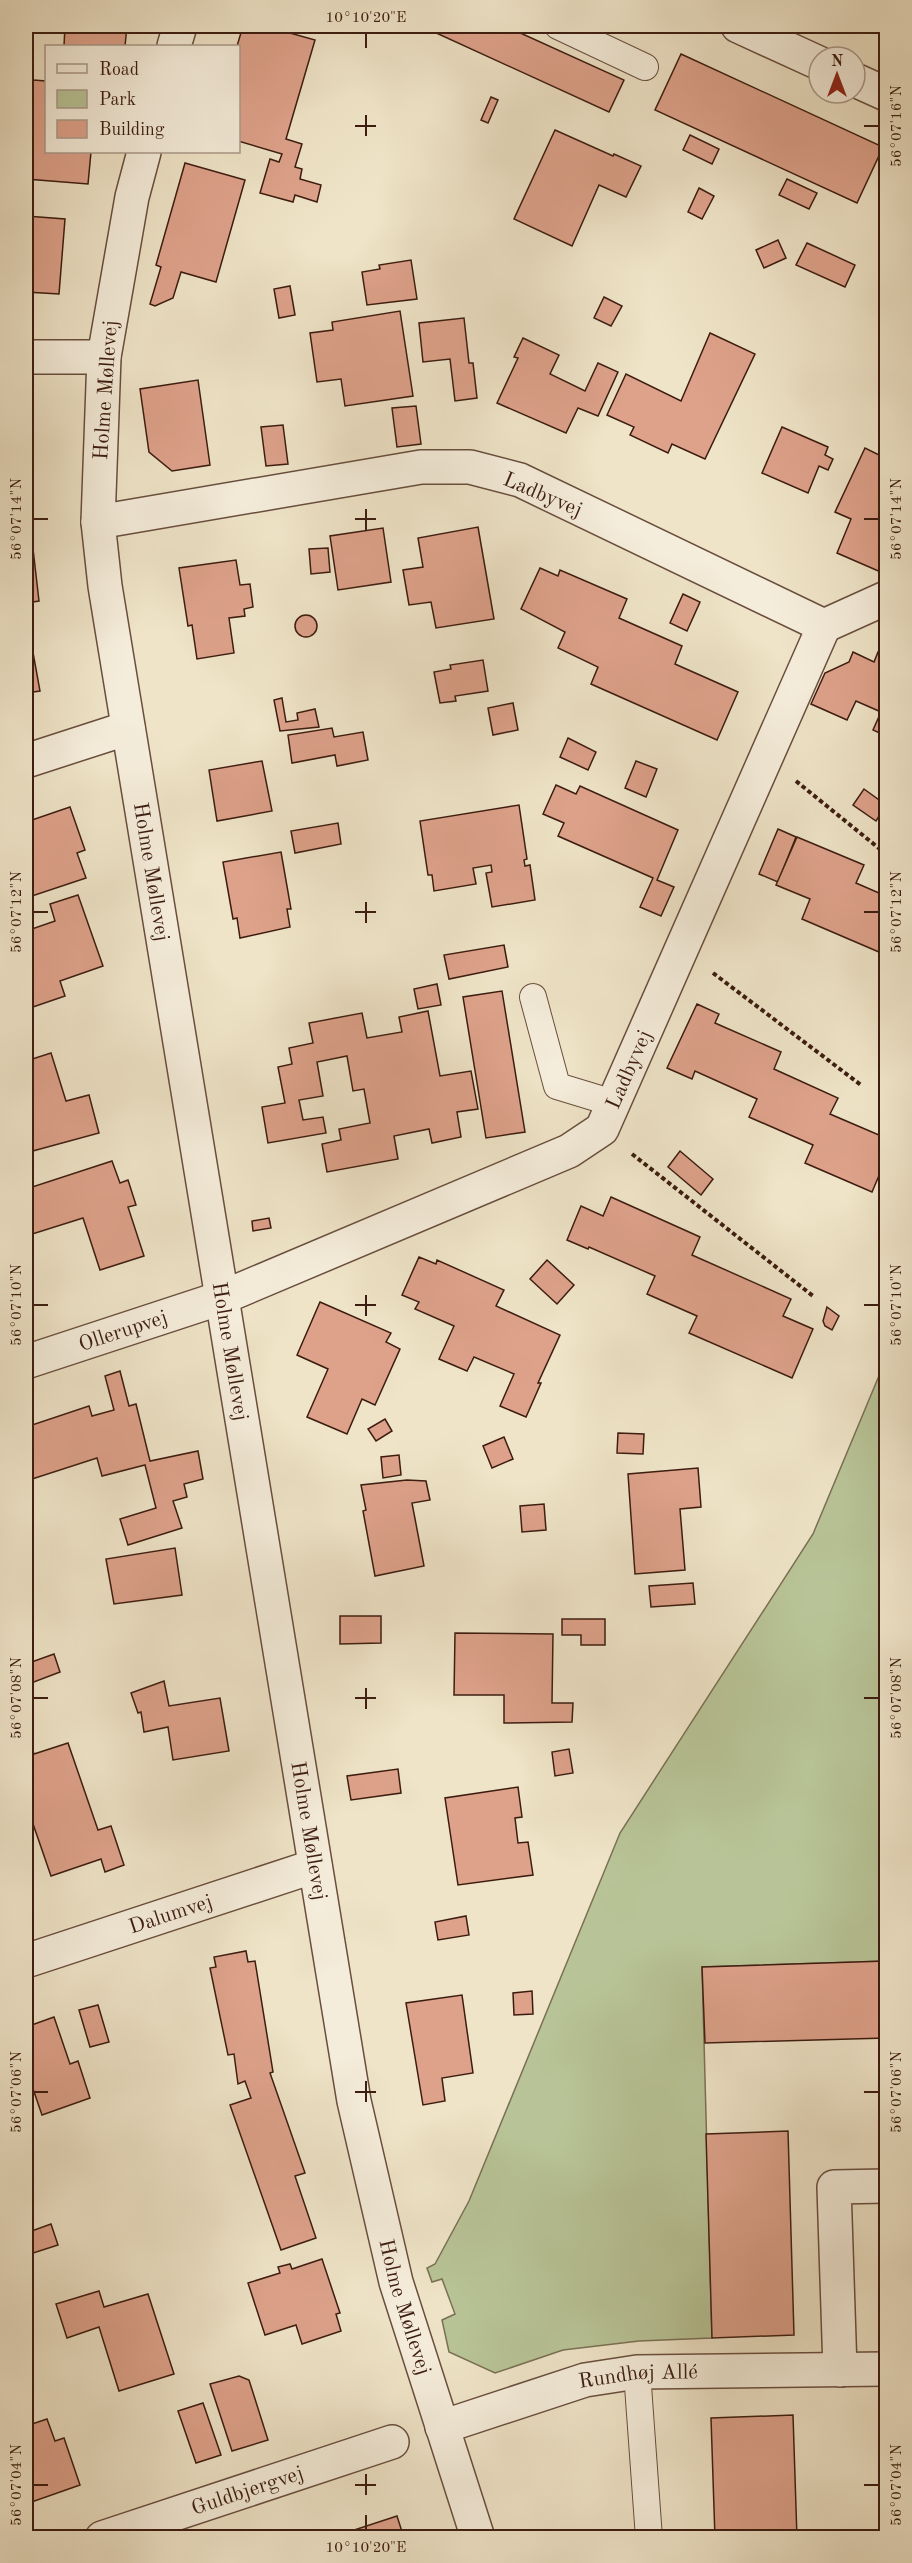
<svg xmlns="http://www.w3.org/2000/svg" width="912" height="2563" viewBox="0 0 912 2563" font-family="'Old Standard TT',serif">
	<rect width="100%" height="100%" fill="#efe4c8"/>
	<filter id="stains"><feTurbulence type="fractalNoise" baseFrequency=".00333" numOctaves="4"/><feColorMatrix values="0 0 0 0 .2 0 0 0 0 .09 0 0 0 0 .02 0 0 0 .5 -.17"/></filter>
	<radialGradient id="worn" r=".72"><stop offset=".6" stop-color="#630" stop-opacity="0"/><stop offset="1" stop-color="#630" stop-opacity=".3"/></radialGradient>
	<!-- green -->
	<path fill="#b8c497" stroke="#7a7054" stroke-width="1.5" d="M886 1359V1961L702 1967 712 2338 639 2341 563 2350 495 2373 449 2352 442 2320 455 2314 442 2279 432 2282 427 2268 435 2264 469 2201 620 1833 813 1534Z"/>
	<!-- building -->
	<g fill="#dea28b" stroke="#3c1c10" stroke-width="1.5">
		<path d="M65 26H127L125 46H64Z"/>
		<path d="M243 26H265L315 40 286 139 302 144 295 167 302 169 300 179 321 185 317 202 295 195 293 202 260 193 270 159 279 162 282 154 238 141 237 46Z"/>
		<path d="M421 26H505L624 80 609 112Z"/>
		<path d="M681 54 883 147 857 203 655 110Z"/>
		<path d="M33 80 46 81V152H91L88 184 26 179Z"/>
		<path d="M491 97 498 100 488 123 481 120Z"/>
		<path d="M555 130 613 156 614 154 641 166 626 197 599 185 572 246 514 219Z"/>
		<path d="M690 135 719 149 712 164 683 150Z"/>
		<path d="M185 163 245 180 216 282 181 272 173 298 155 306 150 304 161 267 156 265Z"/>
		<path d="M787 179 817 193 809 209 779 195Z"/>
		<path d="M699 188 714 196 702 219 688 212Z"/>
		<path d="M26 216 65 219 59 294 26 292Z"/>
		<path d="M778 240 786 258 764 268 756 250Z"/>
		<path d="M807 243 855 265 845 287 796 265Z"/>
		<path d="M411 260 417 299 367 305 362 272 380 269 379 265Z"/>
		<path d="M290 286 295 315 279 318 274 289Z"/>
		<path d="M604 297 622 306 611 326 594 318Z"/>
		<path d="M400 311 413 396 345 406 341 379 317 382 310 333 333 330 332 322Z"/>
		<path d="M464 318 469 363H473L477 398 455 401 450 359 423 362 419 323Z"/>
		<path d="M710 333 755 354 705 459 672 444 668 453 630 435 634 427 607 415 626 374 681 401Z"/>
		<path d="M523 338 559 355 550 374 585 391 598 363 618 372 598 416 578 408 566 433 497 403 518 358 514 357Z"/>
		<path d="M198 380 210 465 172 471 149 452 140 389Z"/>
		<path d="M416 406 421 444 397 447 392 408Z"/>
		<path d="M26 408 30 485 26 486Z"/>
		<path d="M283 425 288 464 266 466 261 427Z"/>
		<path d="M782 427 828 447 825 455 833 459 828 470 819 466 808 493 762 473Z"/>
		<path d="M886 446V566L883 573 837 553 851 519 835 512 865 448 881 456Z"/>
		<path d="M28 505 39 601 26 603V506Z"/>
		<path d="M478 527 494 619 436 628 431 602 409 605 403 570 423 567 418 538Z"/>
		<path d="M383 528 391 582 338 590 330 536Z"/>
		<path d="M328 548 330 572 311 574 309 549Z"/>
		<path d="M236 560 240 585 250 584 253 607 244 609 245 616 229 618 234 653 197 659 192 625 188 626 179 568Z"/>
		<path d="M540 568 558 576 560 570 627 599 619 618 682 646 675 664 738 692 717 740 591 684 598 667 558 648 565 632 521 609Z"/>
		<path d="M683 594 700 602 687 631 670 623Z"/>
		<circle cx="306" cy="626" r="11"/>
		<path d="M26 636H30L40 691 26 693Z"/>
		<path d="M853 652 874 662 878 652 886 656V736L873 730 881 712 856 701 847 720 811 704 825 673 849 662Z"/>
		<path d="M483 660 488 691 455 696 456 701 440 703 434 672 451 669 450 665Z"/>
		<path d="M282 698 286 722 298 720 297 713 315 709 319 727 280 731 274 700Z"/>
		<path d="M513 703 518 730 493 735 488 708Z"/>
		<path d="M332 728 334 737 363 732 368 760 337 766 335 755 292 763 288 735Z"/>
		<path d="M568 738 596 752 588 770 560 757Z"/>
		<path d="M262 761 272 811 217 821 209 770Z"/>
		<path d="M636 761 657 769 646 797 625 788Z"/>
		<path d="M556 785 576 794 580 786 678 830 657 880 674 887 661 916 640 907 653 878 558 836 564 823 543 814Z"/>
		<path d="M864 789 886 805 876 821 853 805Z"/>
		<path d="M519 805 527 859 524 860 525 866 530 865 535 900 492 907 486 873 492 872 491 865 473 868 476 884 434 891 432 875H428L420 821Z"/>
		<path d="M70 807 85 850 77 853 86 878 26 898V822Z"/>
		<path d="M338 823 341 844 295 853 291 831Z"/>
		<path d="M778 829 796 837 778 882 759 874Z"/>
		<path d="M797 837 864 865 856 883 886 896V955L802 919 810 899 776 885Z"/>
		<path d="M281 852 291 909H287L290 927 240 938 237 918 233 919 223 862Z"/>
		<path d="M78 895 103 966 60 981 65 996 30 1008 26 995V931L55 921 50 904Z"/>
		<path d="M504 945 508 967 449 979 444 955Z"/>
		<path d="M437 984 441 1005 418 1009 414 989Z"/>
		<path d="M502 991 525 1132 486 1138 463 997Z"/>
		<path d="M697 1004 719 1014 715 1023 781 1052 774 1069 838 1098 830 1114 886 1138V1159L872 1192 805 1163 813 1145 749 1117 757 1099 695 1071 692 1079 667 1068Z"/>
		<path d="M428 1011 440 1076 471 1071 478 1109 457 1112 461 1137 432 1143 429 1129 394 1136 398 1159 327 1172 322 1144 341 1140 339 1129 370 1123 364 1089 353 1091 347 1056 317 1062 323 1096 299 1100 303 1120 323 1117 326 1133 268 1143 262 1107 285 1103 278 1067 292 1064 289 1048 313 1043 309 1023 362 1013 367 1038 402 1032 399 1017Z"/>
		<path d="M51 1053 66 1101 89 1095 99 1133 29 1152 26 1139V1061Z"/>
		<path d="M680 1151 713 1179 701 1195 668 1167Z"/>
		<path d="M112 1161 120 1183 128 1180 136 1205 128 1207 144 1256 100 1270 83 1218 26 1236V1189Z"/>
		<path d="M611 1197 700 1237 692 1255 791 1299 783 1316 813 1329 792 1378 689 1333 697 1316 647 1294 655 1276 589 1247 588 1249 567 1240 581 1206 603 1216Z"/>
		<path d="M269 1218 271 1228 253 1231 252 1221Z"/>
		<path d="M419 1257 436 1264 437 1260 504 1290 496 1306 560 1335 538 1383H541L526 1417 500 1406 514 1374 474 1357 467 1371 439 1359 454 1326 415 1309 419 1302 402 1295Z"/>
		<path d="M547 1260 574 1285 557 1304 530 1279Z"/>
		<path d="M320 1302 391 1333 386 1342 400 1349 375 1405 362 1399 347 1434 307 1417 328 1369 297 1355Z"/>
		<path d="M827 1307 839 1316 832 1330 825 1326 823 1321Z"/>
		<path d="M120 1371 129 1406 136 1404 150 1461 198 1451 203 1479 184 1484 187 1497 173 1501 182 1528 128 1545 120 1519 156 1508 145 1465 102 1476 97 1458 26 1481V1427L89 1406 92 1416 114 1410 105 1376Z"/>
		<path d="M385 1419 392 1431 376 1441 368 1429Z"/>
		<path d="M618 1433 644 1434 643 1454 617 1453Z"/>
		<path d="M504 1437 513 1459 492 1468 483 1446Z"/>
		<path d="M399 1455 401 1475 383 1478 381 1457Z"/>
		<path d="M698 1468 701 1507 680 1509 685 1570 635 1574 628 1474Z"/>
		<path d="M407 1480 426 1481 430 1500 412 1503 424 1566 375 1576 363 1511 366 1510 361 1485Z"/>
		<path d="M544 1504 546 1530 522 1532 520 1506Z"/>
		<path d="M175 1548 182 1595 114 1604 106 1559Z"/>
		<path d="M693 1583 695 1604 651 1607 649 1586Z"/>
		<path d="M340 1616H381V1643L340 1644Z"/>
		<path d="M562 1619H605V1645H581V1635H562Z"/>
		<path d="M455 1633 553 1634 552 1703H573L572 1722 504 1723V1695H454Z"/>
		<path d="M54 1654 60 1672 26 1685V1664Z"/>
		<path d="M164 1681 169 1706 220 1698 229 1751 173 1760 168 1727 144 1732 141 1712 138 1713 131 1693Z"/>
		<path d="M26 1732 34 1754 68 1743 98 1830 111 1826 124 1865 105 1872 101 1859 51 1876 32 1821 26 1823Z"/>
		<path d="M569 1749 573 1773 555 1776 552 1752Z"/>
		<path d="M398 1769 401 1793 351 1800 347 1776Z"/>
		<path d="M518 1787 522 1817 515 1818 518 1843 528 1842 533 1875 458 1885 445 1798Z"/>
		<path d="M466 1916 469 1935 438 1940 435 1922Z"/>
		<path d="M246 1951 248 1962 255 1961 273 2072 270 2073 305 2173 295 2176 316 2238 281 2250 230 2105 251 2098 245 2081 238 2084 234 2054 228 2055 210 1968 216 1967 214 1957Z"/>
		<path d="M886 1961V2038L705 2043 702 1967Z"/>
		<path d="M532 1991 533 2014 514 2015 513 1993Z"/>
		<path d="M462 1995 473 2073 442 2078 445 2101 423 2105 406 2003Z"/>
		<path d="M98 2005 109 2042 90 2047 79 2010Z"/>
		<path d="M54 2017 70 2064 78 2061 90 2098 42 2115 31 2083 26 2085V2027Z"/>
		<path d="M788 2131 794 2335 712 2338 706 2134Z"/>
		<path d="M51 2224 58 2245 27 2255 26 2233Z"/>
		<path d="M322 2259 340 2313 336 2314 341 2331 302 2344 296 2325 265 2335 248 2283 280 2273 278 2267 290 2264 292 2269Z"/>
		<path d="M99 2291 104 2307 148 2294 174 2374 119 2391 99 2327 67 2338 56 2304Z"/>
		<path d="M239 2376 249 2380 268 2440 232 2451 210 2384Z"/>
		<path d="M203 2403 221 2455 196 2463 178 2411Z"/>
		<path d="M793 2415 797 2538H715L711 2418Z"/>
		<path d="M47 2419 55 2441 64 2438 80 2485 26 2504V2426Z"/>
		<path d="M397 2516 404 2538H343L342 2534Z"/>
	</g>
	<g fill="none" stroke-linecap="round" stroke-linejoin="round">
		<!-- lane casing -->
		<g stroke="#694e3e" stroke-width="28">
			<g id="lane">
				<path d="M558 26 645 67"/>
				<path d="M533 997 557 1086 613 1103"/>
				<path d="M637 2372 649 2538"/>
			</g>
		</g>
		<!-- street casing -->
		<g stroke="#694e3e" stroke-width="36">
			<g id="street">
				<path d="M738 26 819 63"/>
				<path d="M174 46 180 26"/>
				<path d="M855 80 886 94"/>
				<path id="s1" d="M144 152 132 197 104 357 98 522 105 586 354 2101 396 2282 478 2538"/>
				<path d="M26 357H104"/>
				<path d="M824 626 886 598"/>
				<path d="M26 761 128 728"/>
				<path id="s2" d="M26 1362 221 1298 569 1151 602 1129 824 626 520 480 470 467H421L98 522"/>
				<path id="s3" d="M26 1961 315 1866"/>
				<path d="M840 2370 834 2187 886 2186"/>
				<path id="s4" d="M442 2427 585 2380 637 2372 886 2369"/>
				<path id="s5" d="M102 2538 392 2442"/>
			</g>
		</g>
		<!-- path -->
		<g stroke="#3c1c10" stroke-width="4" stroke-dasharray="4.5 3" stroke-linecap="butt">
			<path d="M796 781 886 854"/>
			<path d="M713 973 861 1085"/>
			<path d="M632 1154 813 1296"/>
		</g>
		<!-- lane -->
		<use href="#lane" stroke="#f5eddb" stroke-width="26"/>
		<!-- street -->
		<use href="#street" stroke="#f5eddb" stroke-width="33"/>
	</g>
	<!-- ticks -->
	<path fill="none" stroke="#3c1c10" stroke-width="2" d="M366 33V48M366 115V136M355 126H376M864 126H879M366 509V530M33 519H48M355 519H376M864 519H879M366 902V923M33 912H48M355 912H376M864 912H879M366 1295V1316M33 1305H48M355 1305H376M864 1305H879M366 1688V1709M33 1698H48M355 1698H376M864 1698H879M366 2081V2102M33 2092H48M355 2092H376M864 2092H879M366 2474V2495M33 2485H48M355 2485H376M864 2485H879M366 2515V2530"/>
	<g text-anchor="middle" stroke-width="4.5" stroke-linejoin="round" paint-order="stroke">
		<!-- street labels -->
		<g font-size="21" fill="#3c1c10" stroke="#f5eddb">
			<text transform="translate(105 390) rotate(-86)" y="7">Holme Møllevej</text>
			<text transform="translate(543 494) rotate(23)" y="7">Ladbyvej</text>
			<text dy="7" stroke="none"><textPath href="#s1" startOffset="728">Holme Møllevej</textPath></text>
			<text dy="7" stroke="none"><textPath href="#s2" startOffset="688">Ladbyvej</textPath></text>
			<text dy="7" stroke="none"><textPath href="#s2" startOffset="102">Ollerupvej</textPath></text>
			<text dy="7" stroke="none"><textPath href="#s1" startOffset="1214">Holme Møllevej</textPath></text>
			<text dy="7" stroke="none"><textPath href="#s1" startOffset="1700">Holme Møllevej</textPath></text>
			<text dy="7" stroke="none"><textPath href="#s3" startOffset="152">Dalumvej</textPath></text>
			<text dy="7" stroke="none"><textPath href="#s1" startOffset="2186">Holme Møllevej</textPath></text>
			<text dy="7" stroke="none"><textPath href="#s4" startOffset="204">Rundhøj Allé</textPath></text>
			<text dy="7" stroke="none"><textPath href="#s5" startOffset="153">Guldbjergvej</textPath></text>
		</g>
	</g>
	<!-- margin -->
	<rect width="912" height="2563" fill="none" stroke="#efe4c8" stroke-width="66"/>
	<!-- legend -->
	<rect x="45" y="45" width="195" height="108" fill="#f5eddb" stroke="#ab998a" stroke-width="1.5"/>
	<rect x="57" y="64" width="30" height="9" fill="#f5eddb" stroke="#ab998a" stroke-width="1.5"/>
	<text x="99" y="75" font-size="18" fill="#3c1c10">Road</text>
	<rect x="57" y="90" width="30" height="18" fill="#b8c497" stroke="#ab998a" stroke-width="1.5"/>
	<text x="99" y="105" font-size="18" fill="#3c1c10">Park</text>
	<rect x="57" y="120" width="30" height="18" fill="#dea28b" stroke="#ab998a" stroke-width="1.5"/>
	<text x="99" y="135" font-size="18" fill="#3c1c10">Building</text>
	<!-- north arrow -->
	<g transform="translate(837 75)"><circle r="28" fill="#f5eddb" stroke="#ab998a" stroke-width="1.5"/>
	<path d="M0-4.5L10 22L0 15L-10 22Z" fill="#8f2418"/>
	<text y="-9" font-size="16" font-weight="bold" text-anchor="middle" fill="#3c1c10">N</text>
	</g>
	<rect x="33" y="33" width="846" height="2497" fill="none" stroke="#3c1c10" stroke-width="2"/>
	<g font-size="15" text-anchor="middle" fill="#3c1c10">
		<text x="366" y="22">10°10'20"E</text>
		<text transform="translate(896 126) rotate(-90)" y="5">56°07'16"N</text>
		<text transform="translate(16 519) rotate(-90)" y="5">56°07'14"N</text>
		<text transform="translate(896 519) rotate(-90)" y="5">56°07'14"N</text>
		<text transform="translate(16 912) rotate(-90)" y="5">56°07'12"N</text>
		<text transform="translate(896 912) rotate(-90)" y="5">56°07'12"N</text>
		<text transform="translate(16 1305) rotate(-90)" y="5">56°07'10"N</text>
		<text transform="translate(896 1305) rotate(-90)" y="5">56°07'10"N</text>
		<text transform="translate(16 1698) rotate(-90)" y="5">56°07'08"N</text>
		<text transform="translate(896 1698) rotate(-90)" y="5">56°07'08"N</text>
		<text transform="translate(16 2092) rotate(-90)" y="5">56°07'06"N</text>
		<text transform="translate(896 2092) rotate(-90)" y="5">56°07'06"N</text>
		<text transform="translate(16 2485) rotate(-90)" y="5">56°07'04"N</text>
		<text transform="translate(896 2485) rotate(-90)" y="5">56°07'04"N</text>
		<text x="366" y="2552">10°10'20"E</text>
	</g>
	<rect width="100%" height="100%" filter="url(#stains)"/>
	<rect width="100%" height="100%" fill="url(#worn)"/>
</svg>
